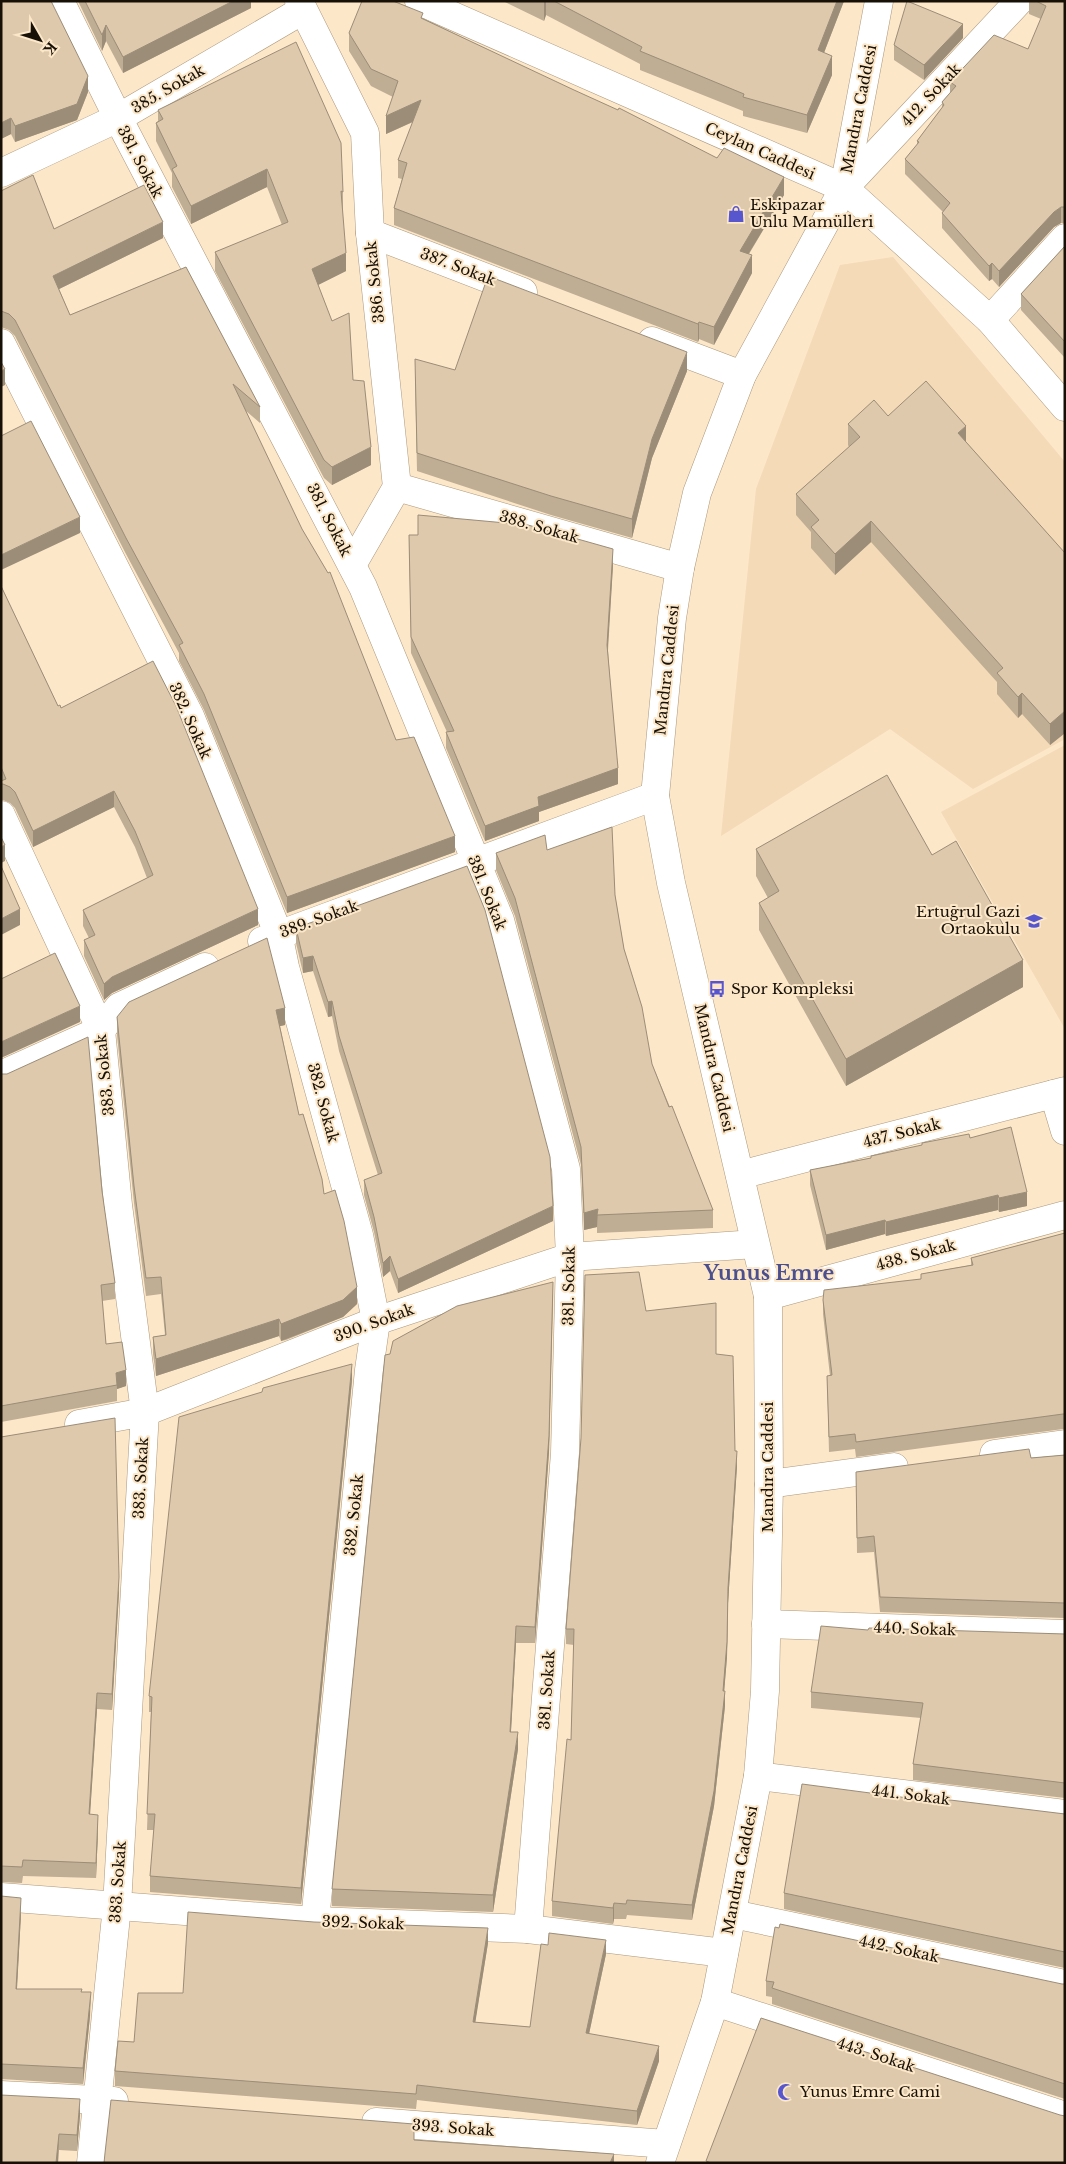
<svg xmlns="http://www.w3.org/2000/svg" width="1066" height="2164" viewBox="0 0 1066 2164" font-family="'Libre Baskerville',serif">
	<rect width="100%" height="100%" fill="#fce7c9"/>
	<!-- built -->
	<g fill="#f4dab6">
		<path d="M893 257 1065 462V739L973 789 890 729 721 836 756 489 840 265Z"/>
		<path d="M1065 745V1029L941 812Z"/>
	</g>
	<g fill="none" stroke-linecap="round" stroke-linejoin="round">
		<!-- minor casing -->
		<g stroke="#ac987c" stroke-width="29">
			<g id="minor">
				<path d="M60 1 118 118 363 587 500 920 566 1169 570 1257 565 1453 528 1929"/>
				<path d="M299 1 365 133 370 233 397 487 352 565"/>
				<path d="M419 1 844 188 990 320 1065 407"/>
				<path d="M1 173 118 118 303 10"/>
				<path d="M844 188 1019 1"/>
				<path d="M370 233 523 292"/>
				<path d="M990 320 1065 238"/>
				<path d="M652 341 742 375"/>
				<path d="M1 343 190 716 278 933 285 967 359 1235 376 1321 369 1370 315 1921"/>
				<path d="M397 487 680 568"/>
				<path d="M1 815 101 1030 118 1205 145 1412 117 1906 91 2163"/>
				<path d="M262 941 655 796"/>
				<path d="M1 1075 101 1030 119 1007 205 967"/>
				<path d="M1054 1094 1065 1131"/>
				<path d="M740 1175 1065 1091"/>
				<path d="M768 1296 1065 1215"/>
				<path d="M79 1424 145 1412 376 1321 570 1257 755 1244"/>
				<path d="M994 1454 1065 1444"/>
				<path d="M769 1484 894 1467"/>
				<path d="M766 1624 1065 1634"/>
				<path d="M758 1776 1065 1814"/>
				<path d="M1 1897 315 1921 528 1929 724 1953"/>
				<path d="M733 1914 1065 1984"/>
				<path d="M715 2002 1065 2116"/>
				<path d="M1 2095 114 2101"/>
				<path d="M376 2122 666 2144"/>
				<path d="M660 2163 715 2002 758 1776 765 1691 769 1484 768 1296 671 883 655 796 672 618 680 568 697 493 742 375 844 188 879 1"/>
			</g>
		</g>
		<!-- minor -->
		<use href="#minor" stroke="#fff" stroke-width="28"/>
	</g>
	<!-- wall -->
	<g fill="#bfad94">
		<path d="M1 1 88 92 77 120 15 142 11 134 1 139Z"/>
		<path d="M78 1H251V8L123 73 106 41 102 51Z"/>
		<path d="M503 1H844L824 53 832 75 807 133 743 116V111L640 70V64L546 15 544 21Z"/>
		<path d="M1029 1H1065V223H1061L1054 227 999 287 992 279 989 281 942 228V213L943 212 905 174V159L917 145V141L942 108V102L950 93V82L1028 49 1041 19 1029 14Z"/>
		<path d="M423 18 784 195 749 254 752 273 714 345 699 339 698 342 394 225V208L402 179 398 178V160L413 122 386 134 393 97 371 86 349 51V33Z"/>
		<path d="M963 38 924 80 894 60V45Z"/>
		<path d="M158 110 343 192V210H342L346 271 318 285 353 380 371 465 332 485 324 478 215 271V252L282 225 267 187 191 224 172 187V173L156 141V123L158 121Z"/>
		<path d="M1 191 54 229 163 238 59 289 70 315 186 267 260 407V423L246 411 396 740 455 852 287 913 204 710 179 661V653L126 554 15 336 9 330 1 327Z"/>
		<path d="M1065 246V358L1021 310V294Z"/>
		<path d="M455 370 687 371 652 458 632 538 551 515 417 471 415 377Z"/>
		<path d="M888 416 966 442 1065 553V733L1050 745 1022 714 1018 718 997 694V682L871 542 835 575 811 548V532L796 515V494L849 447 848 445V424Z"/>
		<path d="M409 535 613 565 608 651 618 784 539 812V821L485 841 446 748V732H447L411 653Z"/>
		<path d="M1 586 58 706 61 708 258 925 112 993 104 1000 84 956V940L89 938 83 926V910L147 878 135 847 114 807 33 847 15 808 10 803 3 800H1Z"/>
		<path d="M756 849 1023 987 846 1086 759 930V903L768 898 756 876Z"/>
		<path d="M547 850 615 895 624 949 652 1064 713 1210V1228L597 1233V1227L584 1230 581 1165 515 916 496 870V853Z"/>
		<path d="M296 928 553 1221 398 1293 390 1271 383 1277 374 1232 364 1195V1180L378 1175 339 1051 332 1016 328 1017 313 971 303 973 296 943Z"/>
		<path d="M117 1017 285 1025 280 1026 299 1115 357 1304 343 1317 286 1340 281 1341 279 1336 156 1376 153 1354V1337L165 1335 161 1294 146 1296 134 1203 117 1035Z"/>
		<path d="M1 1074 102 1191 115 1283V1299L102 1301 106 1344 126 1386 117 1389V1401L1 1422Z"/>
		<path d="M970 1138 1027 1206 999 1212 998 1210 886 1236 885 1234 826 1250 810 1185V1170L871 1158V1156Z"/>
		<path d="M1065 1233V1429H1063L856 1457 855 1449 829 1452 827 1376H830L823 1314V1300L921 1279V1274L971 1265V1258Z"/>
		<path d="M553 1298 549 1452 535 1643H516L511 1732 518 1749 493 1912 332 1906V1889Z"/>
		<path d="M646 1311 716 1354 735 1451 737 1466 728 1603 727 1657 724 1691 725 1706 714 1806 692 1920 627 1915 626 1919H614L613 1924 552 1916V1901L571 1740 574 1645 566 1644V1629Z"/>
		<path d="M352 1380 301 1904 150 1892V1876L154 1830H147L151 1712H149V1696Z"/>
		<path d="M1 1437 119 1592 112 1710 97 1709 90 1814 98 1831 96 1878 23 1876 22 1883 1 1882Z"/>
		<path d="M1065 1455V1618L880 1612 874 1552 857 1553 856 1472Z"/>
		<path d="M868 1630 1065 1634V1798L913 1780V1764L921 1718 811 1708V1692Z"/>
		<path d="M908 1798 1065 1814V1968L784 1909V1893Z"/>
		<path d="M1 1896 21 1914 17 1989 82 1992 90 2016 83 2084 1 2079Z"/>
		<path d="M488 1943 475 2022 530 2027 606 1954 589 2034 659 2061 637 2125 417 2100 416 2109 115 2086V2071L134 2042 183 1993Z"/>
		<path d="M766 1981 1065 1984V2099L772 2004V1997L766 1996Z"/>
		<path d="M80 2115 77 2151 59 2150 58 2163H1Z"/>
	</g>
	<!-- shaded-wall -->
	<g fill="#9b8d78">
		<path d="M233 1H251V8L123 73V57Z"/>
		<path d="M544 1H546V15L544 21Z"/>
		<path d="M837 1H844L818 68V50Z"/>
		<path d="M963 24V38L924 80V65Z"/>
		<path d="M106 25V41L102 51V35Z"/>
		<path d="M832 56V75L807 133V115Z"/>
		<path d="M88 76V92L77 120 15 142V126Z"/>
		<path d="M421 100V118L386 134V116Z"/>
		<path d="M11 118V134L1 139V123Z"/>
		<path d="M267 169V187L191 224V206Z"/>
		<path d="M784 177V195L740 268V251Z"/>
		<path d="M1061 207V223L1054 227 999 287V271L1054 212Z"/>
		<path d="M163 222V238L53 292V276Z"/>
		<path d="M346 253V271L312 288V269Z"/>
		<path d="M752 255V273L714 345V327Z"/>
		<path d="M992 263V279L989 281V266Z"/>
		<path d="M699 322V339L698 342V324Z"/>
		<path d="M687 352V371L652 458 632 538V519L652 439Z"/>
		<path d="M5 369V385L1 387V371Z"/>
		<path d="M966 426V447L958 433Z"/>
		<path d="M371 447V465L332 485V467Z"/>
		<path d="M80 517V533L1 570V555Z"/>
		<path d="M871 521V542L835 575V554Z"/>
		<path d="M613 549V565L607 660V645Z"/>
		<path d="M1022 693V714L1018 718V697Z"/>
		<path d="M1065 711V733L1050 745V724Z"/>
		<path d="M618 768V784L539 812V821L485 841V826L538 797Z"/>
		<path d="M114 791V807L33 847V831Z"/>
		<path d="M455 836V852L287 913V897Z"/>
		<path d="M5 845V861L1 863V847Z"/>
		<path d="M20 909V925L1 935V919Z"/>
		<path d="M258 909V925L112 993 104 1000V984L112 977Z"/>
		<path d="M313 956V971L303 973V958Z"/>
		<path d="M1023 960V987L846 1086V1059Z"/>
		<path d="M332 1001V1016L328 1017V1002Z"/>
		<path d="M80 1006V1022L1 1058V1042Z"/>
		<path d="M285 1008V1025L276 1027V1010Z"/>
		<path d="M1027 1192V1206L999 1212V1198Z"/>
		<path d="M998 1195V1210L886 1236V1222Z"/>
		<path d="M553 1206V1221L398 1293V1279Z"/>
		<path d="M598 1209 597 1227 584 1230V1213Z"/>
		<path d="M885 1220V1234L826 1250V1235Z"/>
		<path d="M390 1256V1271L383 1277V1263Z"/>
		<path d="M553 1282 549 1452 535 1643V1627Z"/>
		<path d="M357 1287V1304L343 1317 281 1341V1324Z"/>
		<path d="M279 1319V1336L156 1376V1359Z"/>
		<path d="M352 1364V1380L301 1904V1888Z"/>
		<path d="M126 1370V1386L117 1389 116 1373Z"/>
		<path d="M737 1451V1466L728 1603 727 1657 723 1706V1691L728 1588Z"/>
		<path d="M119 1577V1592L112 1710V1694Z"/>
		<path d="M516 1626V1643L510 1748V1732Z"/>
		<path d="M725 1691V1706L714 1806 692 1920V1905Z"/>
		<path d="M97 1693V1709L89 1830V1814Z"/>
		<path d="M518 1732V1749L493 1912V1895Z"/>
		<path d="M98 1815V1831L96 1878V1863Z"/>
		<path d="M1 1866H2V1881L1 1882Z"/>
		<path d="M21 1898V1914L16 2005V1989Z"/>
		<path d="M614 1903V1919L613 1924V1908Z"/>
		<path d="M488 1928V1943L473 2037V2022Z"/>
		<path d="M606 1940V1954L586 2048V2033Z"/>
		<path d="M91 1992 90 2016 83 2084V2068Z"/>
		<path d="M659 2046V2061L637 2125V2111Z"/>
		<path d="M80 2099V2115L77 2151V2135Z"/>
		<path d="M59 2134 58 2163H56Z"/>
		<path d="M614 2154V2163H610Z"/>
	</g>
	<!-- building -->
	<g fill="#dec9ac" stroke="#9b8d78">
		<path d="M1 1H51L88 76 77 104 15 126 11 118 1 123Z"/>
		<path d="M85 1H233L123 57 106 25 102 35Z"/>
		<path d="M362 1H393L423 13 421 18 574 90 618 110 619 108 717 158 724 148 784 177 740 251 752 255 714 327 699 322 698 324 394 208 407 163 398 160 421 100 386 116 398 81 371 69 349 33Z"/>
		<path d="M554 1H837L818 50 832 56 807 115 743 97 744 94 640 51 642 47Z"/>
		<path d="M907 1 963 24 924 65 894 45Z"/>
		<path d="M1036 1H1065V207H1061L1054 212 999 271 992 263 989 266 942 213 950 203 905 159 919 142 917 141 944 105 942 102 956 86 950 82 994 35 1028 49 1046 6Z"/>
		<path d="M296 42 341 143 343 192 341 191 346 253 312 269 332 321 349 313 353 380 364 381 371 447 332 467 324 460 215 252 288 222 267 169 191 206 172 169 177 166 156 123 163 119 158 110Z"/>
		<path d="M33 175 54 229 144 185 163 222 53 276 70 315 186 267 260 407 233 384 302 529 328 573 330 572 396 740 414 737 455 836 287 897 204 694 179 645 183 643 126 538 15 320 9 314 1 311V191Z"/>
		<path d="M1065 246V342L1021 294Z"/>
		<path d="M488 276 687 352 652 439 632 519 551 496 417 453 415 359 455 370Z"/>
		<path d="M1 362 5 369 1 371Z"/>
		<path d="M926 381 966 426 958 433 1065 553V711L1050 724 1022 693 1018 697 997 673 1003 668 871 521 835 554 811 527 819 520 796 494 860 437 848 424 874 400 888 416Z"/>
		<path d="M31 421 80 517 1 555V436Z"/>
		<path d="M418 515 528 525 613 549 607 645 618 768 538 797 539 806 485 826 446 732 454 731 411 637 409 535H418Z"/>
		<path d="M1 586 58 706 60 705 61 708 153 661 176 706 258 909 112 977 104 984 84 940 95 935 83 910 153 875 135 831 114 791 33 831 15 792 10 787 3 784H1V781L6 779 1 767Z"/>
		<path d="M887 775 932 855 956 841 1023 960 846 1059 759 903 779 891 756 849Z"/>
		<path d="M612 827 615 895 624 949 642 1007 652 1064 669 1107 672 1106 713 1210 597 1215 598 1209 584 1213 581 1147 515 898 496 853 545 835 547 850Z"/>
		<path d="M1 837 5 845 1 847Z"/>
		<path d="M1 866 20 909 1 919Z"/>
		<path d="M467 866 485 910 550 1157 553 1206 398 1279 390 1256 383 1263 374 1217 364 1180 382 1173 339 1036 332 1001 328 1002 313 956 303 958 296 928Z"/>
		<path d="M267 938 285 1008 276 1010 299 1115 303 1114 322 1179 324 1194 335 1190 344 1221 357 1287 343 1300 286 1322 281 1324 279 1319 156 1359 153 1337 166 1335 161 1277 146 1278 134 1186 117 1017 129 1002Z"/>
		<path d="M55 953 80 1006 1 1042V979Z"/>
		<path d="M88 1037 102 1191 115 1283 101 1285 106 1344 122 1342 126 1370 116 1373 117 1385 1 1406V1074H7Z"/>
		<path d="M1011 1127 1027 1192 999 1198 998 1195 886 1222 885 1220 826 1235 810 1170 871 1158V1156L922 1145V1143L969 1134 970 1138Z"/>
		<path d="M1065 1233V1414H1063L856 1442 855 1434 829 1437 827 1376 832 1375 823 1300 824 1290 921 1279V1274L973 1265 971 1258Z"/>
		<path d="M639 1272 646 1311 716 1303V1354L733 1356 735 1451H737L728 1588 727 1642 723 1691H725L714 1791 692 1905 627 1900 626 1904 614 1903 613 1908 552 1901 567 1739 571 1740 574 1629H566L581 1438 585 1275Z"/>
		<path d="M553 1282 549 1436 535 1627 516 1626 510 1732H518L493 1895 332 1889 385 1355 390 1354 393 1341 457 1306Z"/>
		<path d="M352 1364 301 1888 150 1876 155 1814H147L152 1697 149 1696 179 1417 262 1392 263 1388Z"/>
		<path d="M115 1418 119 1577 112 1694 97 1693 89 1814 98 1815 96 1863 23 1860 22 1867 1 1866V1437Z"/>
		<path d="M1029 1449 1031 1458 1065 1455V1603L880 1597 874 1536 857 1538 856 1472Z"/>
		<path d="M821 1626 868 1630 869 1628 1065 1634V1783L913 1764 923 1703 811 1692Z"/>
		<path d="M802 1784 908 1798 909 1795 1065 1814V1952L784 1893Z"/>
		<path d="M1 1896 21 1898 16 1989H82L81 1992H91L83 2068 1 2064Z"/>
		<path d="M188 1912 314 1922 488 1928 473 2022 530 2027 541 1944 548 1945 549 1933 606 1940 586 2033 659 2046 637 2111 417 2085 416 2094 115 2071 118 2041 134 2042 138 1993H183Z"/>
		<path d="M780 1924 1062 1984H1065V2084L772 1988 774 1982 766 1981 775 1927 779 1928Z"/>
		<path d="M761 2018 1060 2115 1065 2116V2163H711L706 2161Z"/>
		<path d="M1 2095 80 2099 77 2135 59 2134 56 2163H1Z"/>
		<path d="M111 2100 414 2124V2140L614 2154 610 2163H104L105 2153Z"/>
	</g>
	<!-- icons -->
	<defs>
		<g id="shop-bare" transform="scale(1.35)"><path d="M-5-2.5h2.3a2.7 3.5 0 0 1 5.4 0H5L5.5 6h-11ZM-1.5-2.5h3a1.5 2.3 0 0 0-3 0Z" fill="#5856ce" stroke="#fce7c9" stroke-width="2.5" paint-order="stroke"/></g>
		<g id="school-bare" transform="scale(1.35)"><path d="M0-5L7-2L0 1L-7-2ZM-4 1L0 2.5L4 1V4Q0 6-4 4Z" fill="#5856ce" stroke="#fce7c9" stroke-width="2.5" paint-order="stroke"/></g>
		<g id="bus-bare" transform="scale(1.35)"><path d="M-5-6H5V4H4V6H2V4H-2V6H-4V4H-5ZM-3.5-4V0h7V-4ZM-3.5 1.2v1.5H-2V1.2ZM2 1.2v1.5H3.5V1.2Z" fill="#5856ce" stroke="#fce7c9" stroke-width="2.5" paint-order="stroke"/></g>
		<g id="mosque-bare" transform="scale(1.35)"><path d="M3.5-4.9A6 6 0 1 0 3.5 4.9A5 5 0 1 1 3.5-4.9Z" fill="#5856ce" stroke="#fce7c9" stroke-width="2.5" paint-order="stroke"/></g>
	</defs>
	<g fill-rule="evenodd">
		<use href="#shop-bare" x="736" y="214"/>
		<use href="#school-bare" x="1034" y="921"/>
		<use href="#bus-bare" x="717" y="989"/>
		<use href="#mosque-bare" x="786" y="2092"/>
	</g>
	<g text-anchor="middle" stroke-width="4" stroke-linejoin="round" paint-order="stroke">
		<!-- street labels -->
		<g font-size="15" fill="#171006" stroke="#fce7c9">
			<text transform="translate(168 89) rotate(-30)" y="5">385. Sokak</text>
			<text transform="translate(931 95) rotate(-47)" y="5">412. Sokak</text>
			<text transform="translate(859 109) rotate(-79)" y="5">Mandıra Caddesi</text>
			<text transform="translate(760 151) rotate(24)" y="5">Ceylan Caddesi</text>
			<text transform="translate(140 162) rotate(62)" y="5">381. Sokak</text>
			<text transform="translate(458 267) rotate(21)" y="5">387. Sokak</text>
			<text transform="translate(375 282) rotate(-96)" y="5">386. Sokak</text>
			<text transform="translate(329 520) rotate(63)" y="5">381. Sokak</text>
			<text transform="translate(539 527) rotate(16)" y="5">388. Sokak</text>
			<text transform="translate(667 670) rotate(-84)" y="5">Mandıra Caddesi</text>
			<text transform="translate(190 721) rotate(66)" y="5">382. Sokak</text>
			<text transform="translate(487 893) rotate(68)" y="5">381. Sokak</text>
			<text transform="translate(319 919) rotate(-20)" y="5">389. Sokak</text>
			<text transform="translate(714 1068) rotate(77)" y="5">Mandıra Caddesi</text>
			<text transform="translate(105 1075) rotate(-96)" y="5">383. Sokak</text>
			<text transform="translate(323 1103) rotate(75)" y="5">382. Sokak</text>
			<text transform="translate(902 1133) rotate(-14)" y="5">437. Sokak</text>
			<text transform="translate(916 1255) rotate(-15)" y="5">438. Sokak</text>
			<text transform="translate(569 1286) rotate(-89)" y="5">381. Sokak</text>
			<text transform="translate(374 1323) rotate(-20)" y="5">390. Sokak</text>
			<text transform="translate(768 1467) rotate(-90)" y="5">Mandıra Caddesi</text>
			<text transform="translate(141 1478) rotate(-87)" y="5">383. Sokak</text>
			<text transform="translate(354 1515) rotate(-84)" y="5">382. Sokak</text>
			<text transform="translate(915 1629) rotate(2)" y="5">440. Sokak</text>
			<text transform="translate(547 1690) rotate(-86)" y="5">381. Sokak</text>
			<text transform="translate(911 1795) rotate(7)" y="5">441. Sokak</text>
			<text transform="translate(740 1870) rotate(-79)" y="5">Mandıra Caddesi</text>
			<text transform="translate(118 1882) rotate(-86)" y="5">383. Sokak</text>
			<text transform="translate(363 1923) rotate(2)" y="5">392. Sokak</text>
			<text transform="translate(899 1949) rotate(12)" y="5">442. Sokak</text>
			<text transform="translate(876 2055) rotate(18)" y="5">443. Sokak</text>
			<text transform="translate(453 2128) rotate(4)" y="5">393. Sokak</text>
		</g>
		<!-- poi labels -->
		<g font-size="15" fill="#171006" stroke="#fce7c9" text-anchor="start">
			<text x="750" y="210">Eskipazar<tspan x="750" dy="17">Unlu Mamülleri</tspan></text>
			<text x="1020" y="917" text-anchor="end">Ertuğrul Gazi<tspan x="1020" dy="17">Ortaokulu</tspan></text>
			<text x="731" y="994">Spor Kompleksi</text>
			<text x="800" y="2097">Yunus Emre Cami</text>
		</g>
		<!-- district labels -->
		<g font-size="20" font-weight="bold" fill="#4b4f8d" stroke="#fce7c9">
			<text x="769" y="1280">Yunus Emre</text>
		</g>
	</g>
	<!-- border -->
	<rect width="1066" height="2164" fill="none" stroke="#171006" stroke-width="5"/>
	<!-- north arrow -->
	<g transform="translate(40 40) rotate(129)" stroke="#fce7c9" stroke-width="4" paint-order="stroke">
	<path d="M0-4L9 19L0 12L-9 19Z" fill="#171006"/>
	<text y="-8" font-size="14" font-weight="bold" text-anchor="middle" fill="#171006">K</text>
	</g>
</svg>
